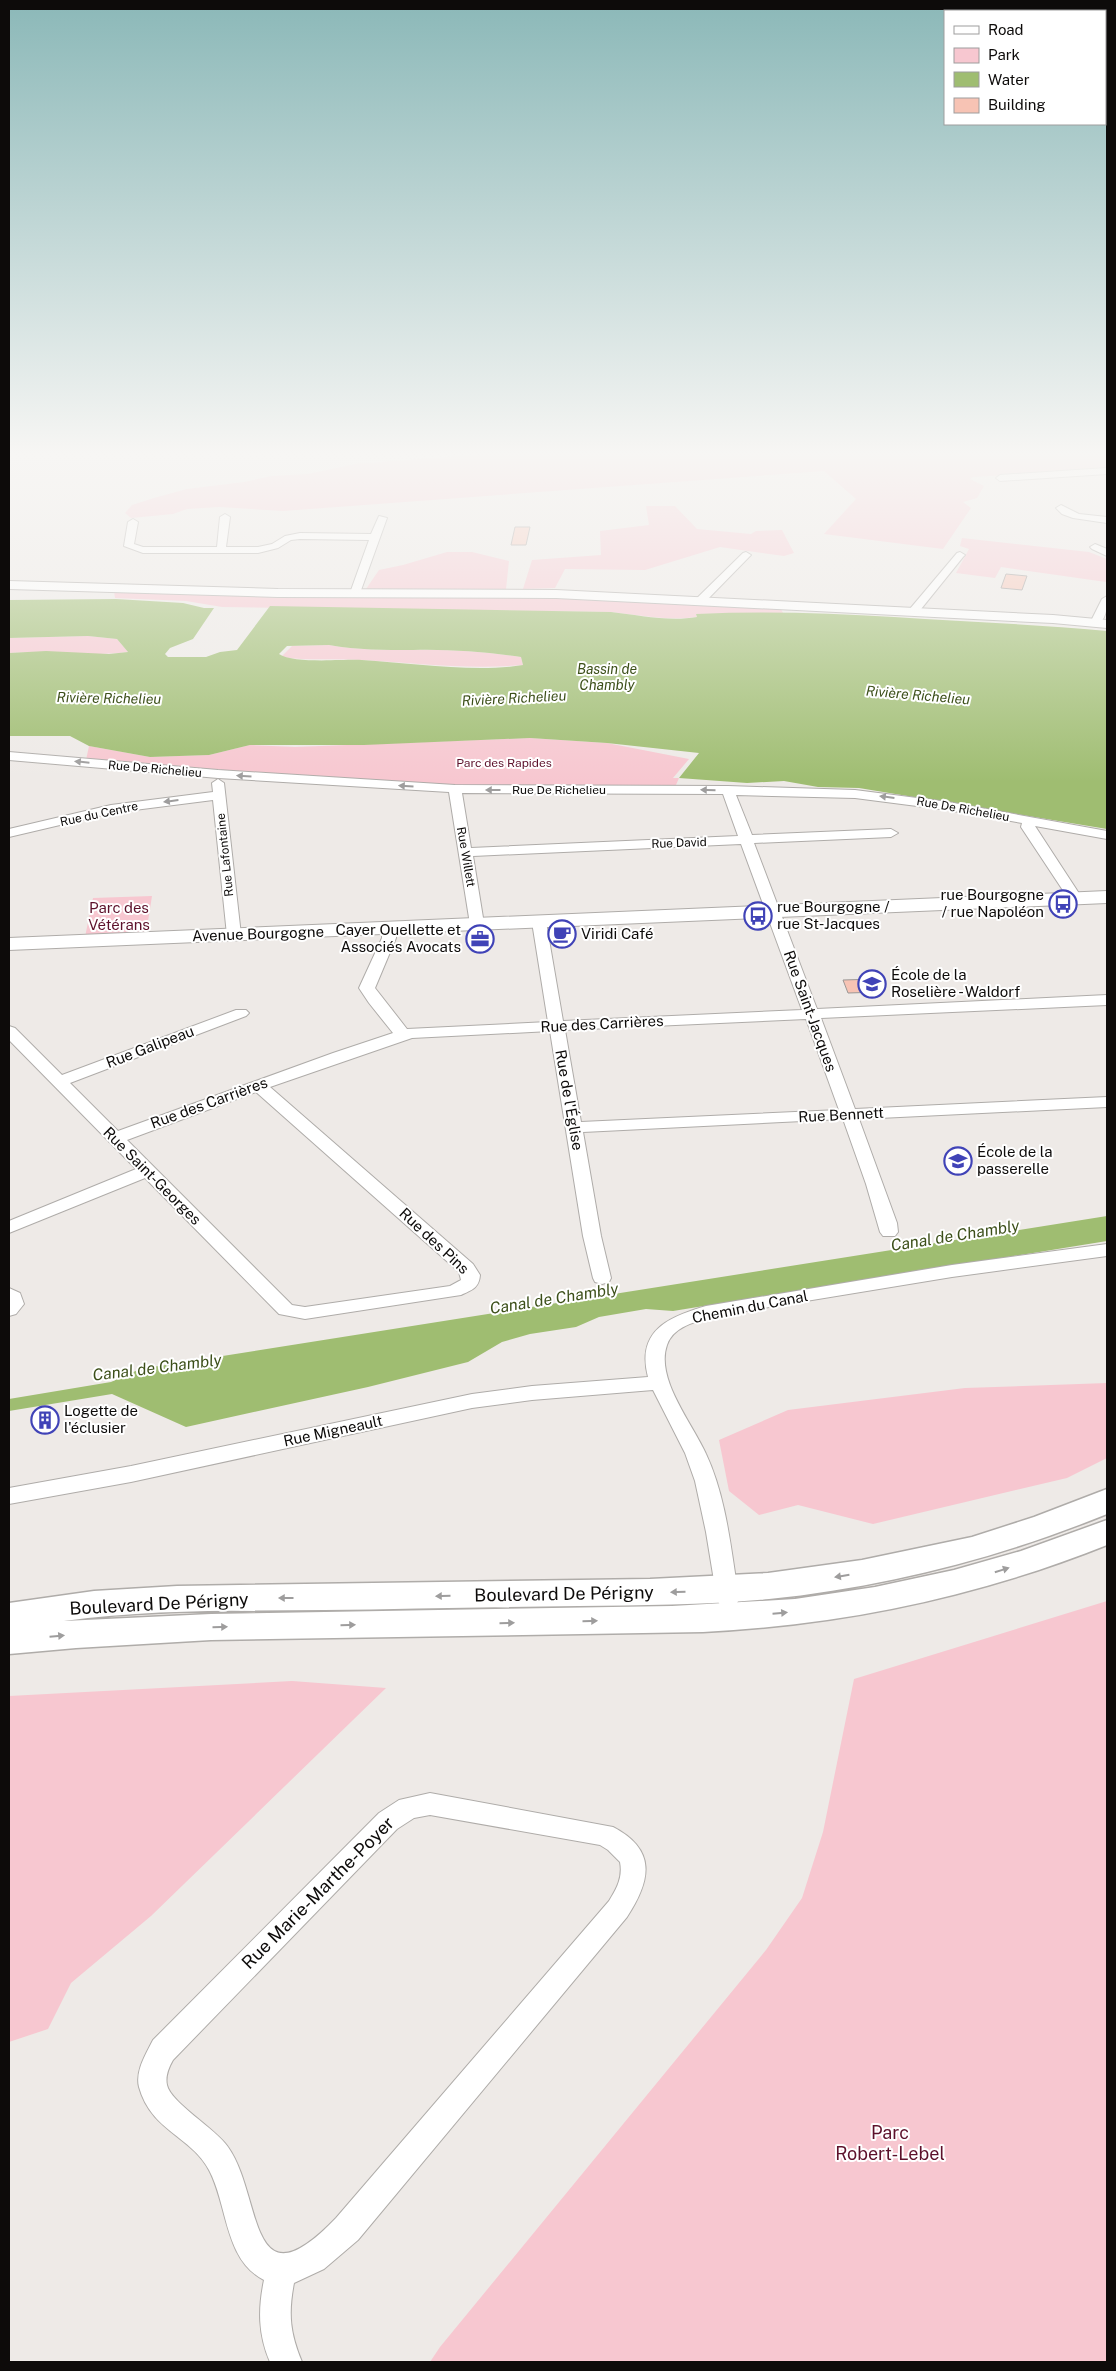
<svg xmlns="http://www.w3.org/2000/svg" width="1116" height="2371" viewBox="0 0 1116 2371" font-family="'Public Sans',sans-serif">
	<rect width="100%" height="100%" fill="#eeeae7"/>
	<!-- green -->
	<g fill="#f7c7d0">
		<path d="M540 450H1107V469L973 477 970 479 984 486 977 498 963 502 971 508 943 549 824 534 856 499 824 471 283 511 219 507 187 509 173 514 131 518 125 513 132 505 154 498 187 489 244 482 272 476 308 474 355 464Z"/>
		<path d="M646 506H675L697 529 751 534 756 531 782 530 794 553 784 556 720 547 645 570 565 569 555 588 523 589 532 560 601 555 600 531 649 525Z"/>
		<path d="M962 538 1089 552 1107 559 1106 582 1001 567 995 578 956 573 969 549 960 546Z"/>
		<path d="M447 552H472L509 561 506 589H366L379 570 403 565Z"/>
		<path d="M114 591 556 594 781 609 783 613 696 614 697 617C669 621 639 615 611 612L222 607 186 601 115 598Z"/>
		<path d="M88 636 117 639 128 652C89 657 48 651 9 653V638Z"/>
		<path d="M329 645C358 650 385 650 413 650 449 649 486 652 521 657L523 665C469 670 415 663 362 660 335 658 308 661 281 657L292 646Z"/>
		<path d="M530 738 607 743 689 759 673 778H679L676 785 674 786H443L86 760 89 746 150 757 209 755 250 745 295 747Z"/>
		<path d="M152 896 146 934 85 937 93 898Z"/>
		<path d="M1107 1383V1458L1067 1478 873 1524 798 1505 759 1515 729 1491 719 1440 788 1410 965 1388Z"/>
		<path d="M1107 1601V2362H430L440 2347 766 1950 802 1898 823 1832 854 1679Z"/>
		<path d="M292 1681 386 1688 151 1916 71 1983 48 2029 9 2042V1696Z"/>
	</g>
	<!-- water -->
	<g fill="#9fbd71" fill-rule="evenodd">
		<path d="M116 599 183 603 204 608H214L193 639 170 648 165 654 168 657H206L220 652 237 650 270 606 611 612C638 615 669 622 697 617L696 614C762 611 828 613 894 617 965 622 1036 624 1107 631V829L859 788 818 787 784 781 747 783 679 778 699 753 607 743 530 738 364 745H250L209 755 150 757 89 746 70 736H9V653L46 651 109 654 128 652 117 639 88 636 9 638V600ZM329 645C358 650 384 650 413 650 449 649 486 652 521 657L523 665C476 673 411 663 362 660 343 659 293 664 279 654L287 646Z"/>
		<path d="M1107 1216V1241L673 1311 646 1309 599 1317 576 1327 530 1334 502 1342 468 1362 368 1387 186 1427 112 1394 9 1411V1399L111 1382 140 1369Z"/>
	</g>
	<!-- building -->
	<g fill="#f7c3b4" stroke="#9b9795">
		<path d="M515 527H530L526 545H511Z"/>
		<path d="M1006 574 1027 576 1022 590 1001 588Z"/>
		<path d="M877 979 882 992 848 993 843 980Z"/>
	</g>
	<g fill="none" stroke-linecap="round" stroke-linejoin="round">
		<!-- street casing -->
		<g stroke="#afaca9" stroke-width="2">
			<g id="street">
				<path d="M1107 468V474L1000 481 996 478 1000 475Z"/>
				<path d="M1061 505 1079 514 1107 517V523L1073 518 1062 514 1056 508Z"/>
				<path d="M225 514 230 517 226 547H258L272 544 285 536 300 533 371 534 379 516 387 518 360 593 355 596 350 593 369 540 300 539 291 540 278 548 258 553H143L124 546 128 522 133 519 138 522 134 544 143 547H217L220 517Z"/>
				<path d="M1095 544 1107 549V556L1092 549 1090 547Z"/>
				<path d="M746 552 751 555 749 557 703 604H695V600L743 553Z"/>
				<path d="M960 552 965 555 963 557 917 614H909V610L957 553Z"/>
				<path d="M1107 596C1108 606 1106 622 1095 626L1091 625 1090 623 1102 599Z"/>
				<path d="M9 752 218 770 455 785 728 786 855 790 948 802 1107 831V839L1035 826 1082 898 1075 902 1068 898 1021 827 1022 823 948 810 855 798 736 795 752 835 891 829 898 833 891 837 754 843 817 1009 1107 995V1005L821 1018 855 1109 1107 1097V1107L859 1119 897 1223 898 1232 895 1236H883L880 1232 866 1184 843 1119 583 1132 601 1236 611 1278 609 1282 602 1284 595 1282 593 1278 583 1236 550 1031 412 1038 270 1087 473 1264 480 1275C479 1288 472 1290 461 1295L305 1319 279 1314 145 1178 9 1233V1221L136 1169 9 1040V1026L15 1028 62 1075 236 1010H246L249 1013 246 1016 70 1083 118 1131 333 1053 393 1033 369 1003 359 988 382 938V928L389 924 396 928V938L375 988 407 1029 548 1022 532 922 539 918 546 922 563 1021 802 1010 741 844 473 856 484 924 477 928 470 924 449 792 218 778 9 760ZM462 793 723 794 738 836 471 848ZM806 1019 839 1110 581 1122 565 1030ZM256 1092 459 1272 461 1280 450 1286 305 1307 292 1305 127 1140Z"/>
				<path d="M218 779 224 783 241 935 239 938 234 939 227 935 213 800 111 813 9 837V829L111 805 213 792 212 783Z"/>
				<path d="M1107 1244V1256L952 1277 721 1315C703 1320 674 1324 667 1345 655 1379 693 1424 706 1454 727 1499 731 1551 739 1599L736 1605 728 1608 720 1605 717 1599 706 1532 695 1481 685 1453 653 1390 532 1400 472 1408 131 1482 9 1504V1488L131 1466 472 1394 532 1386 648 1377C636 1331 668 1317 706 1306L952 1265Z"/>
				<path d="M9 1288 20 1293 24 1304 16 1314 9 1316Z"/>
				<path d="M430 1793 613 1827C657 1850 651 1880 627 1917L358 2240 324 2269 294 2283C288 2314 290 2333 302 2362H270C258 2334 258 2309 264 2280 224 2260 228 2205 209 2170 191 2136 151 2131 139 2087 135 2071 146 2054 153 2040L379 1813 399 1800ZM430 1815 600 1845 608 1850 620 1862C623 1877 617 1888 609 1901L336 2218C247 2311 263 2196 228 2147 216 2129 170 2102 167 2085 165 2076 169 2067 173 2060L397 1829 414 1818Z"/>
			</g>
		</g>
		<!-- secondary casing -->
		<g stroke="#afaca9" stroke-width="2">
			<g id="secondary">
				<path d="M9 581 278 589 556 590 1053 615 1107 620V628L1053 623 556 598 278 597 9 589Z"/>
				<path d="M1107 891V903L9 950V938Z"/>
			</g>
		</g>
		<!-- primary casing -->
		<g stroke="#afaca9" stroke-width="3">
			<path id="primary" d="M1107 1489V1514C999 1558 885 1587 769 1599 706 1605 642 1605 578 1606 493 1607 409 1609 324 1610 237 1611 150 1609 64 1621L211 1614 672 1606 795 1599 875 1587 954 1570 1021 1551 1107 1520V1545C977 1597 843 1625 703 1632L211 1640 76 1648 9 1654V1603L94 1591 177 1586 650 1579 768 1573 862 1560 972 1537 1034 1517Z"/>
		</g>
		<!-- street -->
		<use href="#street" fill="#fff" fill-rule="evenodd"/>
		<!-- secondary -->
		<use href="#secondary" fill="#fff" fill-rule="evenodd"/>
		<!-- primary -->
		<use href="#primary" fill="#fff" fill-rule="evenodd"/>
	</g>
	<!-- one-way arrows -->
	<defs><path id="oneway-solid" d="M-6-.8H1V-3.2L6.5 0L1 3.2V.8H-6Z" transform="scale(1.25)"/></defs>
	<g fill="#9e9d9d">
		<use href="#oneway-solid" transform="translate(82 762) rotate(-174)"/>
		<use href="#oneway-solid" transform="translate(244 776) rotate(-177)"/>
		<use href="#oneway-solid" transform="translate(406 786) rotate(-177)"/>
		<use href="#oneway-solid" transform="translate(493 790) rotate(-180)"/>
		<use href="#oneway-solid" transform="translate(708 790) rotate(-179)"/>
		<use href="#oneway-solid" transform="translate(887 797) rotate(-173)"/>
		<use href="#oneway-solid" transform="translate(171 801) rotate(173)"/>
		<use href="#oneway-solid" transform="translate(1002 1570) rotate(-17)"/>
		<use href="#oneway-solid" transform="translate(842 1576) rotate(171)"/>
		<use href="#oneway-solid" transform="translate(678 1592) rotate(178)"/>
		<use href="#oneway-solid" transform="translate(443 1596) rotate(179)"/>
		<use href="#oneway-solid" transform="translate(286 1598) rotate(180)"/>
		<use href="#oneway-solid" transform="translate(780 1613) rotate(-5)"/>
		<use href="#oneway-solid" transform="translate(590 1621) rotate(-1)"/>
		<use href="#oneway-solid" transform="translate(507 1623) rotate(-1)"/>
		<use href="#oneway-solid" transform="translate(348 1625) rotate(-1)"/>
		<use href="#oneway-solid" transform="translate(220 1627) rotate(-1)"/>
		<use href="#oneway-solid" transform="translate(57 1636) rotate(-5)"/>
	</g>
	<!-- sky -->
	<linearGradient id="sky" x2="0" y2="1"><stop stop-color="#8bb8b8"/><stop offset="0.58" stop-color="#f7f6f4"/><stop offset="1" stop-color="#f7f6f4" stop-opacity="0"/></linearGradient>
	<rect width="1116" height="782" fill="url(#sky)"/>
	<!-- icons -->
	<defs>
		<g id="bus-ring" transform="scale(1.4375)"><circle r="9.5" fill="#fff" stroke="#4043b7" stroke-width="1.5"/><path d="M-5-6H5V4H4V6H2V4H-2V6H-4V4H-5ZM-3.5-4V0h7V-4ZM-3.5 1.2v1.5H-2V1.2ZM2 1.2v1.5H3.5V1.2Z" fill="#4043b7"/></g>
		<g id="cafe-ring" transform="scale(1.4375)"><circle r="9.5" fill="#fff" stroke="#4043b7" stroke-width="1.5"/><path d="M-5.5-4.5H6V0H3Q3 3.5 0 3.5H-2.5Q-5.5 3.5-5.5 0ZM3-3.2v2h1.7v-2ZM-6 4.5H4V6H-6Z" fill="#4043b7"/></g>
		<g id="office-ring" transform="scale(1.4375)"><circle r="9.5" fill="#fff" stroke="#4043b7" stroke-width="1.5"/><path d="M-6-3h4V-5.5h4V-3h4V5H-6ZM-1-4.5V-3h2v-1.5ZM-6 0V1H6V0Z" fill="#4043b7"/></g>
		<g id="school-ring" transform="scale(1.4375)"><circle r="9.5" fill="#fff" stroke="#4043b7" stroke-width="1.5"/><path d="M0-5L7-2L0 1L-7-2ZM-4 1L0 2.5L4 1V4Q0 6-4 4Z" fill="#4043b7"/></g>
		<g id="building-ring" transform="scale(1.4375)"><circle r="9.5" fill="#fff" stroke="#4043b7" stroke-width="1.5"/><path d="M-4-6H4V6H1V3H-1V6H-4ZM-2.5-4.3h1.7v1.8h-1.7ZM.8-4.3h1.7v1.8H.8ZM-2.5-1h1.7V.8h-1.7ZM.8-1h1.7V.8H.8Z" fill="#4043b7"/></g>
	</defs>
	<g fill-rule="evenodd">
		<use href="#bus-ring" x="1063" y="904"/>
		<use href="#bus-ring" x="758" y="916"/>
		<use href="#cafe-ring" x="562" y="934"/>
		<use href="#office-ring" x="480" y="939"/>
		<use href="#school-ring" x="872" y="984"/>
		<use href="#school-ring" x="958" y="1161"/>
		<use href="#building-ring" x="45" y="1420"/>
	</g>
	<g text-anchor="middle" stroke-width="4" stroke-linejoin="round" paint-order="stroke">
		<!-- far-park labels -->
		<g font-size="12" fill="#5d112b" stroke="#fff">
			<text x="504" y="767">Parc des Rapides</text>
		</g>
		<!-- far-street labels -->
		<g font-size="12" fill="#0d0b0a" stroke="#fff">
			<text transform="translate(155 769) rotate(5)" y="4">Rue De Richelieu</text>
			<text x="559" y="794">Rue De Richelieu</text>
			<text transform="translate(963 809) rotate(10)" y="4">Rue De Richelieu</text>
			<text transform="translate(99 814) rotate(-12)" y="4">Rue du Centre</text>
			<text transform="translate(679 843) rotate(-2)" y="4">Rue David</text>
			<text transform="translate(225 855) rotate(-96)" y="4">Rue Lafontaine</text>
			<text transform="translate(466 857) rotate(80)" y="4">Rue Willett</text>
		</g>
		<!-- far-water labels -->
		<g font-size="14" font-style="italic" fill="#3c4f19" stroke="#fff">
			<text x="607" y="674">Bassin de<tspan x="607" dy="16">Chambly</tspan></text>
			<text transform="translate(918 695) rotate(5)" y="5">Rivière Richelieu</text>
			<text transform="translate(109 698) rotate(1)" y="5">Rivière Richelieu</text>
			<text transform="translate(514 698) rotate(-3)" y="5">Rivière Richelieu</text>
		</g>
		<!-- poi labels -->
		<g font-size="15" fill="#0d0b0a" stroke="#fff" text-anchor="start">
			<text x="1044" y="900" text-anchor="end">rue Bourgogne<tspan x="1044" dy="17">/ rue Napoléon</tspan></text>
			<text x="777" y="912">rue Bourgogne /<tspan x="777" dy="17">rue St-Jacques</tspan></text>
			<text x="461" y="935" text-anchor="end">Cayer Ouellette et<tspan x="461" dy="17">Associés Avocats</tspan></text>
			<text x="581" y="939">Viridi Café</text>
			<text x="891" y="980">École de la<tspan x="891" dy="17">Roselière - Waldorf</tspan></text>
			<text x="977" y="1157">École de la<tspan x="977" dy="17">passerelle</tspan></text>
			<text x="64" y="1416">Logette de<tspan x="64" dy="17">l'éclusier</tspan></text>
		</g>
		<!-- park labels -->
		<g font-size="15" fill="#5d112b" stroke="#fff">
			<text x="119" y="913">Parc des<tspan x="119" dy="17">Vétérans</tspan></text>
		</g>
		<!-- street labels -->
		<g font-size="15" fill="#0d0b0a" stroke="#fff">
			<text transform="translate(258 934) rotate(-2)" y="5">Avenue Bourgogne</text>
			<text transform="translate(810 1011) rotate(70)" y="5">Rue Saint-Jacques</text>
			<text transform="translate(602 1024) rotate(-3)" y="5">Rue des Carrières</text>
			<text transform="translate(150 1047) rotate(-21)" y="5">Rue Galipeau</text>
			<text transform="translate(569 1100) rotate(80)" y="5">Rue de l'Église</text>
			<text transform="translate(209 1103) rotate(-20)" y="5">Rue des Carrières</text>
			<text transform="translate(841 1115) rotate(-3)" y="5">Rue Bennett</text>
			<text transform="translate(152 1176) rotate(45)" y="5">Rue Saint-Georges</text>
			<text transform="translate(434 1241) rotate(43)" y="5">Rue des Pins</text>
			<text transform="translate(750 1307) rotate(-11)" y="5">Chemin du Canal</text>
			<text transform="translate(333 1431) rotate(-12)" y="5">Rue Migneault</text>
		</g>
		<!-- water labels -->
		<g font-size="16" font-style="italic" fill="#3c4f19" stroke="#fff">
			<text transform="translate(955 1235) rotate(-9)" y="6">Canal de Chambly</text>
			<text transform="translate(554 1298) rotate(-9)" y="6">Canal de Chambly</text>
			<text transform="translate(157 1367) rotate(-7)" y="6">Canal de Chambly</text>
		</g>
		<!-- near-street labels -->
		<g font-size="18" fill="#0d0b0a" stroke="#fff">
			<text transform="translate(564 1594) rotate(-1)" y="6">Boulevard De Périgny</text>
			<text transform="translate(159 1604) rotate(-3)" y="6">Boulevard De Périgny</text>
			<text transform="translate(318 1893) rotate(-45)" y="6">Rue Marie-Marthe-Poyer</text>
		</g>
		<!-- near-park labels -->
		<g font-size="18" fill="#5d112b" stroke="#fff">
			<text x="890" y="2139">Parc<tspan x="890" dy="21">Robert-Lebel</tspan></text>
		</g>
	</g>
	<!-- border -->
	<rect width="1116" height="2371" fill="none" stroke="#0d0b0a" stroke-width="20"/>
	<!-- legend -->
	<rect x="944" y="10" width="162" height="115" fill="#ffffff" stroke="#9e9d9d"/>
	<rect x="954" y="26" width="25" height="8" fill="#ffffff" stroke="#9e9d9d"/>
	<text x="988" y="35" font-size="15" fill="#0d0b0a">Road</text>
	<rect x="954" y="48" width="25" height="15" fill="#f7c7d0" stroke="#9e9d9d"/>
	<text x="988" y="60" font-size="15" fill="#0d0b0a">Park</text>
	<rect x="954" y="72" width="25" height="15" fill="#9fbd71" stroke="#9e9d9d"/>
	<text x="988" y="85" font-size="15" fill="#0d0b0a">Water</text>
	<rect x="954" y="98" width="25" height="15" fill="#f7c3b4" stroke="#9e9d9d"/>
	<text x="988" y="110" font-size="15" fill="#0d0b0a">Building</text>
</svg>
